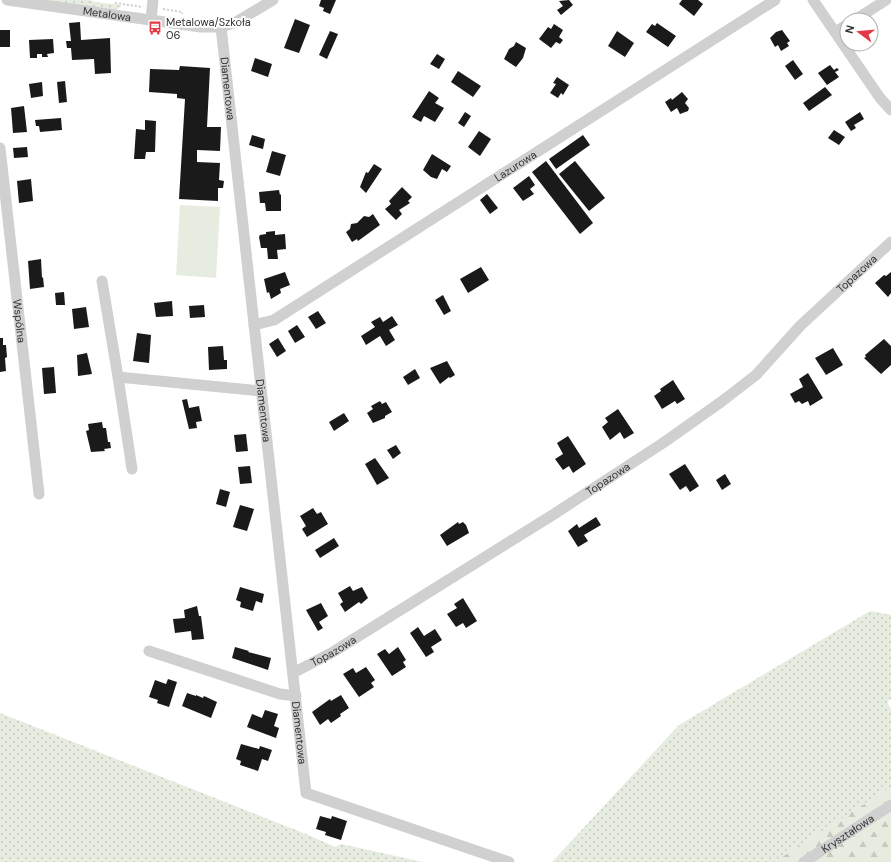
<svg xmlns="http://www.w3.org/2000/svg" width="891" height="862" viewBox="0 0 891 862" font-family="'DM Sans',sans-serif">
	<defs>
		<pattern id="green-dots" width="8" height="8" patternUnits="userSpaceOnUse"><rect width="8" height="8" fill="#e6ecdf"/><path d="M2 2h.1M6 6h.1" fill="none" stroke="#c6cbc0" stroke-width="1.8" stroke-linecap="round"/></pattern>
		<pattern id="forest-firs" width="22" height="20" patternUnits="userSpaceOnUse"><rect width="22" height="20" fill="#e6ecdf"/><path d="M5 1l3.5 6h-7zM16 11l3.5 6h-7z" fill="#c6cbc0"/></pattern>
	</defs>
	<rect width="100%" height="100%" fill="#fff"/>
	<!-- green -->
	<g fill="url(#green-dots)">
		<path d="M33 0H90L95 2 121 5 120 8 115 10Z"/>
		<path d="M870 611 891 615V699L887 702 891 709V787L774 862H552L679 725Z"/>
		<path d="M0 713 306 834 335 847 341 844 423 862H0Z"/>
	</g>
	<!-- forest -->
	<path fill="url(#forest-firs)" d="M891 787V862H774Z"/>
	<!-- pitch -->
	<path fill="#e6ecdf" d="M180 205 220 207 216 278 176 275Z"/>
	<!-- building -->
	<g fill="#1a1a1a">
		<path d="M321 0H336L330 14 323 11 324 8 319 6Z"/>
		<path d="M569 0 573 5 561 15 557 10 563 6 559 1Z"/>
		<path d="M682 0H698L703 4 694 16 679 4Z"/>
		<path d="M295 19 310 25 299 53 284 48Z"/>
		<path d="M80 22 81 40 110 38 111 73 95 74 94 59 72 60 71 48H67L66 41H71L69 23Z"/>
		<path d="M657 23 676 36 668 47 646 32 652 24 655 26Z"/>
		<path d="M554 24 563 30 559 37 563 40 560 44 556 42 551 48 539 39 548 27 551 29Z"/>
		<rect x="0" y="30" width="10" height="17"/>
		<path d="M782 30 790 41 787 43 789 46 781 51 778 45 775 47 770 38 776 32Z"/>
		<path d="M330 31 338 34 327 59 319 55Z"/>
		<path d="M617 31 634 43 625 57 608 46Z"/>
		<path d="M53 39 54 53 47 54 48 57H42V54H37V58H30L29 40Z"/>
		<path d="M516 42 526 48 523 58 516 67 504 59 509 49 514 46Z"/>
		<path d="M437 54 445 59 439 69 430 64Z"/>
		<path d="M255 58 272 64 268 77 251 71Z"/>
		<path d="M793 60 803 74 795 80 785 66Z"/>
		<path d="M830 65 834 70 837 68 839 70 835 72 839 77 827 85 818 73Z"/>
		<path d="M180 66 210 68 207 127H221L220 151 197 150V162L220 163 219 180 224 181 223 188H218V201L179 199 185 99 177 98V94L149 92 150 69 179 70Z"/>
		<path d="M458 71 481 86 473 97 451 82Z"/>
		<path d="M557 77 569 85 563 95 561 93 558 98 550 93 556 84 553 83Z"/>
		<path d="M65 81 67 102 59 103 57 82Z"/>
		<path d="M42 82 43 96 31 98 29 84Z"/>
		<path d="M825 87 832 95 809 111 803 103Z"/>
		<path d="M429 91 439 98 435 103 444 108 435 122 424 116 421 122 412 117Z"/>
		<path d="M682 92 688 99 685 103 689 108 688 111 680 114 677 108 671 112 665 102 671 98 672 100Z"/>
		<path d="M24 106 27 132 13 133 11 108Z"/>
		<path d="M465 112 471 116 464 127 458 123Z"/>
		<path d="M860 112 864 119 854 125 856 128 851 131 845 122Z"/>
		<path d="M61 118 62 130 40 132 39 126H36L35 120Z"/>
		<path d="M145 120 156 121 155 152H146L145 159H134L136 129 145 130Z"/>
		<path d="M834 130 845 137 839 145 828 138Z"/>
		<path d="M479 131 491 139 480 156 468 147Z"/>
		<path d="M252 135 265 139 263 149 249 145Z"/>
		<path d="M583 135 590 145 556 169 549 159Z"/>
		<path d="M27 147 28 157 14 158 13 148Z"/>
		<path d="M272 151 286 155 280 176 266 172Z"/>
		<path d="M432 154 451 166 447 172 442 169 437 179 431 177 423 170Z"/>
		<path d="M546 161 593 223 580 234 532 172Z"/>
		<path d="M575 161 605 198 589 211 559 174Z"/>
		<path d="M374 164 382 169 366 193 360 187 366 172 368 173Z"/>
		<path d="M529 176 535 185 530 189 534 194 523 201 513 188Z"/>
		<path d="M31 179 33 201 19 203 17 181Z"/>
		<path d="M402 187 412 197 408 201 410 203 399 210 402 214 396 220 385 209 391 204 389 201Z"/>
		<path d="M279 190 280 195 281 194V211H266L265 203H260L259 192Z"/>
		<path d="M487 194 498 208 490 214 480 200Z"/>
		<path d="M373 214 380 225 358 241 357 239 352 242 346 232 350 229 351 224 357 223 364 216 369 217Z"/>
		<path d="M275 231V235L285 234 286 249 277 250 278 259H268L267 248H261L259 237 260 235 266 234V232Z"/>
		<path d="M41 259 42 278 43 277 44 287 30 289 28 261Z"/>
		<path d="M481 267 489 280 468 293 460 279Z"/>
		<path d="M285 272 290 285 280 289 281 293 271 299 269 292 267 293 264 279Z"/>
		<path d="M891 272V293L888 297 875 283 884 275 886 276Z"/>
		<path d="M64 292 65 305H56L55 293Z"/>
		<path d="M443 295 451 311 444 315 435 300Z"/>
		<path d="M172 301 173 316 156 317 154 303Z"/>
		<path d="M204 305 205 317 190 318 189 306Z"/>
		<path d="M86 307 89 327 74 329 72 309Z"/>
		<path d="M318 311 326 323 316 329 308 317Z"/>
		<path d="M392 316 398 325 389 330 395 340 386 346 380 336 366 345 361 336 375 327 371 322 380 317 383 322Z"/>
		<path d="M297 325 305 337 295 343 288 331Z"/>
		<path d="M137 333 151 335 149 363 133 361Z"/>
		<path d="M0 338H3V345H6L7 357 5 358 6 371 0 372Z"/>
		<path d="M278 338 286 351 277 357 269 344Z"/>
		<path d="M884 339 891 346V365L881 374 864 358 866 357 865 355Z"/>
		<path d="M223 346 224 360H227V369L209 370 208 347Z"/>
		<path d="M833 348 843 365 826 375 815 358Z"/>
		<path d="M87 353 92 374 78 376 77 355Z"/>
		<path d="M447 361 455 375 450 378 449 377 440 384 430 368Z"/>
		<path d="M54 367 56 393 44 394 42 368Z"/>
		<path d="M415 369 420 378 408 385 403 377Z"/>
		<path d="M808 373 823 398 810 406 808 401 802 404 799 401 795 403 790 394 803 387 799 379Z"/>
		<path d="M673 380 685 399 677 404 675 401 662 409 654 396 661 391 660 389Z"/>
		<path d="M187 399 189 408 199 406 202 421 196 422 197 428 189 429 182 400Z"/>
		<path d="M380 401 382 404 386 402 392 412 385 416V418L373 423 367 413 373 409 371 406Z"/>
		<path d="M618 409 634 433 624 439 620 432 610 440 602 427 608 422 605 418Z"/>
		<path d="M344 413 349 421 334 431 329 422Z"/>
		<path d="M102 422 103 428H106L108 442H110L111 448 104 449 105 451 91 452 86 431 89 430 88 424Z"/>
		<path d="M246 434 248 451 236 452 234 435Z"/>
		<path d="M568 436 586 464 573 473 569 466 563 470 555 459 563 454 557 443Z"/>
		<path d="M396 445 401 453 393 459 387 450Z"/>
		<path d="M375 458 389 478 377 485 365 464Z"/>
		<path d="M685 464 699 486 690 492 686 486 680 490 669 474Z"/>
		<path d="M250 466 252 483 240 484 238 467Z"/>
		<path d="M725 474 731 484 722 490 716 480Z"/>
		<path d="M220 489 230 492 226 507 216 504Z"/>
		<path d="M240 505 254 509 247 531 233 527Z"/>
		<path d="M313 508 317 514 321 512 328 524 307 537 302 529 306 526 300 516Z"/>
		<path d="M596 517 601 525 584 535 588 541 578 547 568 531 577 524 579 528Z"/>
		<path d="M458 522 459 524 463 522 466 525 469 533 447 546 440 535Z"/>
		<path d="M334 538 339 546 320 558 315 550Z"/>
		<path d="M350 586 353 591 362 587 368 598 361 604 359 602 345 612 340 604 343 602 338 593Z"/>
		<path d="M240 587 264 594 262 603 256 601 253 611 240 607 241 602 236 600Z"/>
		<path d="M463 598 477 621 466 628 463 623 456 627 447 614 457 608 454 604Z"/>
		<path d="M321 603 328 616 319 622 323 628 318 631 306 610Z"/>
		<path d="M197 606 199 616H201L204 639 192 640 191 631 175 633 173 619 185 618 184 610Z"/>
		<path d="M418 627 424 636 435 629 442 640 431 647 434 652 426 657 410 633Z"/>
		<path d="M235 647 249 651 248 652 271 658 268 670 232 658Z"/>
		<path d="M398 647 406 660 403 662 406 667 392 676 377 654 385 649 389 654Z"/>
		<path d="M366 667 375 680 371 683 374 687 359 697 343 674 353 668 356 673Z"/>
		<path d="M168 679 177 682 169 707 157 703 158 700 149 697 155 680 166 684Z"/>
		<path d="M187 693 196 696V695L203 698 204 696 217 702 211 718 182 706Z"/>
		<path d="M341 695 349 708 340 714 341 716 331 723 328 719 320 725 312 712 330 699 331 701Z"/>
		<path d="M265 710 278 714 274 726 279 728 276 738 247 727 252 714 262 718Z"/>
		<path d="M241 744 259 749 260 746 272 750 268 761 262 759 258 771 240 765 241 761 236 759Z"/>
		<path d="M320 816 331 819 332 816 347 821 341 840 325 835 326 832 316 829Z"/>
	</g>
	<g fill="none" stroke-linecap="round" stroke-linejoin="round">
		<!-- path -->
		<g stroke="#cdcdcd" stroke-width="2" stroke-dasharray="2 2" stroke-linecap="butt">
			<path d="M115 3 143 7"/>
			<path d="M163 9 182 12V14"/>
		</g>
		<!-- minor -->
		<g stroke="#d0d0d0" stroke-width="11">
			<path id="s1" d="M7 0 201 27H221L236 22 273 0"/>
			<path d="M813 0 880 98 891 110"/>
			<path d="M151 20 153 0"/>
			<path d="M855 20 886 0"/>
			<path id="s2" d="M221 27 306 793 509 862"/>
			<path d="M835 32 847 25"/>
			<path id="s3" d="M0 148 39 494"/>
			<path d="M102 281 118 377 261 391"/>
			<path id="s4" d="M254 325 274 320 775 0"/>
			<path d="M118 377 132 469"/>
			<path d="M149 651 280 694 296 696"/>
			<path id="s5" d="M293 673 333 652 551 516 663 443 721 402 756 375 801 325 891 242"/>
			<path id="s6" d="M804 862 891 805"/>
		</g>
	</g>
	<!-- icons -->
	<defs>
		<g id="bus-bare" transform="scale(1.08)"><path d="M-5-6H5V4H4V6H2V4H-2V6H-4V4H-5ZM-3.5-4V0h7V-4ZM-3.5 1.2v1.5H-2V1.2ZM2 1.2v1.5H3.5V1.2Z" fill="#e63946" stroke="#fff" stroke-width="2.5" paint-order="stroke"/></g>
	</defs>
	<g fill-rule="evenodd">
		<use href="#bus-bare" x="155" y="28"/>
	</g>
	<g text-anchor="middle" stroke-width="4" stroke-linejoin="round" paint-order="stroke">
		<!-- street labels -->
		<g font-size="11" fill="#333" stroke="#fff">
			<text dy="4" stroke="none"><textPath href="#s1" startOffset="101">Metalowa</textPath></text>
			<text dy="4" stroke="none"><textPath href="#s2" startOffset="62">Diamentowa</textPath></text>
			<text dy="4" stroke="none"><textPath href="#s4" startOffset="307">Lazurowa</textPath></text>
			<text dy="4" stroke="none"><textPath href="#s5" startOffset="694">Topazowa</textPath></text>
			<text dy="4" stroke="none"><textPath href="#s3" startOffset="174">Wspólna</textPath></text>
			<text dy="4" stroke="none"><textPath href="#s2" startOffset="386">Diamentowa</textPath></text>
			<text dy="4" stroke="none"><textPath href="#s5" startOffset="370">Topazowa</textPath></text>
			<text dy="4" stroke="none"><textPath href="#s5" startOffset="46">Topazowa</textPath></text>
			<text dy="4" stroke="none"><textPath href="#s2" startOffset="710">Diamentowa</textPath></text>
			<text dy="4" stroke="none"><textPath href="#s6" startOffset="52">Kryształowa</textPath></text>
		</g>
		<!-- poi labels -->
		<g font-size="11" fill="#333" stroke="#fff" text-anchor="start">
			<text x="166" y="26">Metalowa/Szkoła<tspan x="166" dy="13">06</tspan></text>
		</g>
	</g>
	<!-- north arrow -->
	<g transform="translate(859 32) rotate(286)"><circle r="19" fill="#ffffff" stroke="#adadad"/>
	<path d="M0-3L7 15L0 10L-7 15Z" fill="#e63946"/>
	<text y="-6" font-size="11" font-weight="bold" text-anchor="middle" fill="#333333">N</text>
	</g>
</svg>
